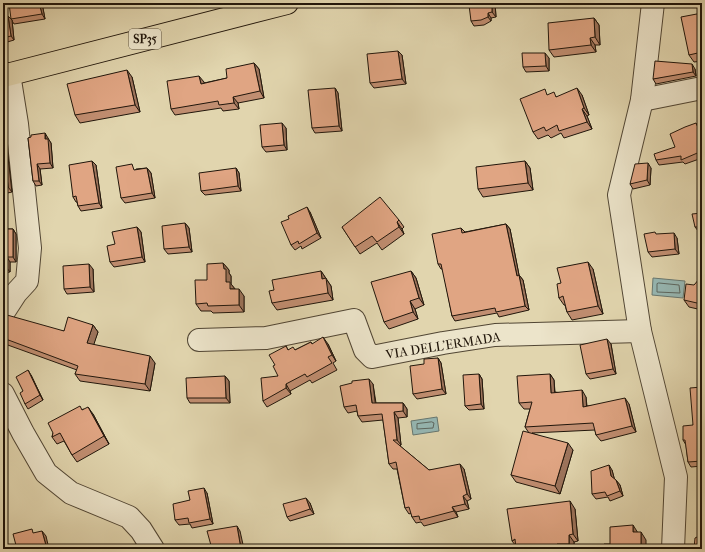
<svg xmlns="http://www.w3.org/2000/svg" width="705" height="552" viewBox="0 0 705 552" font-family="'IM FELL French Canon',serif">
	<rect width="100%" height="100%" fill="#e1d5ae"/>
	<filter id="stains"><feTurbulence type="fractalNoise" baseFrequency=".005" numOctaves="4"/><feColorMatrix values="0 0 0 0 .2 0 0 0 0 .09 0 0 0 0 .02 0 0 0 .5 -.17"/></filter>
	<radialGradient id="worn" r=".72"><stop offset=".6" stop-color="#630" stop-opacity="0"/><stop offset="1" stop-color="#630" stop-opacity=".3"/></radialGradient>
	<!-- water -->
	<g fill="#96b7b3" stroke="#677770">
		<path d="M653 278 685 281 683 298 652 295Z"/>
		<path d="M437 417 439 431 413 435 411 421Z"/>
	</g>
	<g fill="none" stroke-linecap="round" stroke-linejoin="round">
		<!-- shore -->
		<g stroke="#5c665f" stroke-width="1">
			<path d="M659 283 679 285 680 293 657 292V284Z"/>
			<path d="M432 422 434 423 433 428 417 429V424Z"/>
		</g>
		<!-- minor casing -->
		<g stroke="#514634" stroke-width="24">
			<g id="minor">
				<path d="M653 3 642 100 619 195 640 331 676 477 673 549"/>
				<path d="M642 100 702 88"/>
				<path d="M3 313 16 293 27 281 30 248 17 124 9 74"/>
				<path d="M199 340 266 338 354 320 365 350 372 357 443 343 495 335 640 331"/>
				<path d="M3 394 23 433 46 473 71 493 129 517 141 530 153 549"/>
			</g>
		</g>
		<!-- major casing -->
		<g stroke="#21160b" stroke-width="24">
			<path id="major" d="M3 76 287 3"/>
		</g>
		<!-- minor -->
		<use href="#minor" stroke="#ece4ca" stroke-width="22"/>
		<!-- major -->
		<use href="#major" stroke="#e1d5ae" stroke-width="22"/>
	</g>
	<!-- wall -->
	<g fill="#c18e71" stroke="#21160b">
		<path d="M42 3 45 19 14 24 11 19Z"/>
		<path d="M495 3 496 17 491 18V21L484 25 474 26 471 21Z"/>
		<path d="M596 3H609L610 5H597Z"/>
		<path d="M702 13V61L694 62 689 55Z"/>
		<path d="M3 17 12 20 14 40 4 43 6 49H3Z"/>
		<path d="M594 18 599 25 600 45H595L596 52 554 57 549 50Z"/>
		<path d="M398 51 402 55 406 84 374 88 370 83Z"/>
		<path d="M549 58V71L526 72 523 67Z"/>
		<path d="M254 63 259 69 264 98 238 103 239 109 223 111 221 108 175 115 171 109 204 82V83L227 78Z"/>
		<path d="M695 69 696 76 656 84 653 79Z"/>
		<path d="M132 77 140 112 80 123 75 115Z"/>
		<path d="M335 88 338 93 342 131 315 133 312 128Z"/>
		<path d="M548 95 557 97 582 95 589 115 587 116 592 129 564 138 561 133 551 138 548 135 538 139 533 132Z"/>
		<path d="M286 128 287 150 266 152 262 147Z"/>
		<path d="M699 128 702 134V158L685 164 683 162 659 165 656 160 675 147Z"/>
		<path d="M28 138H48V139L51 143 53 168 40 169 42 185 36 186 33 181Z"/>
		<path d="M3 143 7 148 12 192 3 194Z"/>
		<path d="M92 161 96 165 102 208 81 211 78 206 77 202H76L73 197Z"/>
		<path d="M525 161 530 168 533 190 483 197 478 189Z"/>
		<path d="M147 168 151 173 155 198 125 203 121 198 136 169Z"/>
		<path d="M236 168 239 173 241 191 205 195 201 191Z"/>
		<path d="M651 168 650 185 633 189 630 184Z"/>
		<path d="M310 212 321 238 302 249 301 246 295 250 291 245Z"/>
		<path d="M702 213V232H699L695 227Z"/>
		<path d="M399 220 404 227 402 229 404 234 382 250 377 243 360 254 342 227Z"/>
		<path d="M185 223 189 228 192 252 168 254 164 249Z"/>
		<path d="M506 224 510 229 519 275 523 280 529 310 499 317 497 313 455 321 452 316 443 269H441L438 264 461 228 465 232Z"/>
		<path d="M137 227 141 232 145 262 114 267 110 262 115 244Z"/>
		<path d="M3 229H13L16 234V262H10V272L3 273Z"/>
		<path d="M677 238 679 254 652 257 648 252Z"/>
		<path d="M223 263 229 270V273L231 276V284L235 289 244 296V312L213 313 211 311H201L196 304Z"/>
		<path d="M93 269 94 292 67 294 64 289Z"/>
		<path d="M593 269 603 314 572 320 567 312 565 305H564L559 298 561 283Z"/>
		<path d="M321 271 331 286 333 300 277 310 272 303 274 290Z"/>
		<path d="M411 271 416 278 424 305 415 309 418 319 389 329 384 322Z"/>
		<path d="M702 278V310L689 307 684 300 694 285Z"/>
		<path d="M93 325 98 332 93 345 155 363 150 391 80 381 75 374 77 370 5 344 3 341V329L64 331Z"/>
		<path d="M311 342 312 344H328L336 361 333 363 337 370 312 383 310 380 290 391 291 394 267 407 263 401 278 376 286 346 288 350H295Z"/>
		<path d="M611 344 616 374 590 379 586 374Z"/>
		<path d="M438 358 441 363 446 394 417 399 413 394 424 364Z"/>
		<path d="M479 374 482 379 484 409 469 410 465 406Z"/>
		<path d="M550 374 554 380 555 392 586 397 587 406 629 404 636 432 601 441 596 435 595 430 532 433 573 450 560 494 516 482 511 475 529 433 525 427 530 409H524L519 403Z"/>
		<path d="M31 375 43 400 28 409 25 404 23 391Z"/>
		<path d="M225 376 229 381 230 403H190L187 398Z"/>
		<path d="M373 384 376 403H403L407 409V417L398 418 401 445 400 446 429 470 464 469 471 499 467 501 469 509 456 512 458 517 424 526 421 522 416 523 412 517 411 513 409 514 405 508 397 469H393L389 464 383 420 362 422 358 416 357 411 348 413 344 407Z"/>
		<path d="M702 387V466L691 467 688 462 686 445 683 440 693 425Z"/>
		<path d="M83 409 93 414 109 444 77 462 72 455 64 441 57 444 52 437 53 433Z"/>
		<path d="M612 470 614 478 620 485 623 496 610 501 608 497 596 499 592 494Z"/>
		<path d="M207 493 213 524 192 528 190 524 179 525 175 520 190 500Z"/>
		<path d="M310 503 314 514 290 521 287 517Z"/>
		<path d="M575 509 578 541 574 542V549H516V546L512 541Z"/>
	</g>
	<!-- shaded-wall -->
	<g fill="#9d745c" stroke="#21160b">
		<path d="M39 3H42L45 19 42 14Z"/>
		<path d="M492 3H495L496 17 492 12Z"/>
		<path d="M488 13 491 18V21L488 17Z"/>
		<path d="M8 16 12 20 14 40 11 36Z"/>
		<path d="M594 18 599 25 600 45 595 37Z"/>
		<path d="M590 38 595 45 596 52 591 45Z"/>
		<path d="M3 41 4 43 6 49 3 45Z"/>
		<path d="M398 51 402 55 406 84 402 79Z"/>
		<path d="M545 53 549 58V71L546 66Z"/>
		<path d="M254 63 259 69 264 98 260 91Z"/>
		<path d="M692 64 695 69 696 76 693 72Z"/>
		<path d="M127 70 132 77 140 112 135 105Z"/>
		<path d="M199 76 204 82 205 90 201 84Z"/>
		<path d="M335 88 338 93 342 131 339 126Z"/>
		<path d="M577 88 582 95 589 115 584 108Z"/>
		<path d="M233 97 238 103 239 109 234 103Z"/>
		<path d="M582 109 587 116 592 129 587 122Z"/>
		<path d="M282 123 286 128 287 150 284 145Z"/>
		<path d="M696 123 699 128 702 134V137Z"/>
		<path d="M45 133 51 143 53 168 50 163Z"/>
		<path d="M4 143 7 148 12 192 8 187Z"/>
		<path d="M92 161 96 165 102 208 99 203Z"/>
		<path d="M525 161 530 168 533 190 528 183Z"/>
		<path d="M648 163 651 168 650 185 647 180Z"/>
		<path d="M37 164 40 169 42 185 39 181Z"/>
		<path d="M147 168 151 173 155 198 152 193Z"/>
		<path d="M236 168 239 173 241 191 238 186Z"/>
		<path d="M307 207 310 212 321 238 317 233Z"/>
		<path d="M397 222 402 229 404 234 399 227Z"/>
		<path d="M185 223 189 228 192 252 189 247Z"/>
		<path d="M506 224 510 229 520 280 517 276Z"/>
		<path d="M137 227 141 232 145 262 142 257Z"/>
		<path d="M13 229 16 234V262L13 257Z"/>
		<path d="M674 233 677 238 679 254 675 249Z"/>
		<path d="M7 257 10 262V272L6 267Z"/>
		<path d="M588 262 593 269 603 314 598 306Z"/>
		<path d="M223 263 229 270V273L231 276V284L235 289H230L226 282 224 269Z"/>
		<path d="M89 264 93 269 94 292 90 287Z"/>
		<path d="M321 271 331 286 333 300 328 293 322 279Z"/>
		<path d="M411 271 416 278 424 305 419 298Z"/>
		<path d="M519 275 523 280 529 310 525 306Z"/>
		<path d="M239 289 244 296V312L239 305Z"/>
		<path d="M410 301 415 309 418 319 413 312Z"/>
		<path d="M93 325 98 332 92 350 87 343Z"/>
		<path d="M323 337 328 344 336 361 332 355Z"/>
		<path d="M607 339 611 344 616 374 613 369Z"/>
		<path d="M150 356 155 363 150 391 145 384Z"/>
		<path d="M438 358 441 363 446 394 442 389Z"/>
		<path d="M28 370 31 375 43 400 40 395Z"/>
		<path d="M479 374 482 379 484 409 481 404Z"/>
		<path d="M550 374 554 380 555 399 551 393Z"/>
		<path d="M225 376 229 381 230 403 226 398Z"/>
		<path d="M369 379 373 384 376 409 372 403Z"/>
		<path d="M286 384 290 391 291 394 286 388Z"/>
		<path d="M582 390 586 397 587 414 583 407Z"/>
		<path d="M625 398 629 404 636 432 632 426Z"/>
		<path d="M403 403 407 409V417L403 411Z"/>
		<path d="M88 407 93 414 109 444 104 436Z"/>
		<path d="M394 412 398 418 401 445 397 440Z"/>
		<path d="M568 443 573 450 560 494 555 486Z"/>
		<path d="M460 464 464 469 471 499 467 494Z"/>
		<path d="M609 465 612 470 615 481 611 476Z"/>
		<path d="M616 480 620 485 623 496 620 491Z"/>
		<path d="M204 488 207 493 213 524 210 519Z"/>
		<path d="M463 496 467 501 469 509 465 504Z"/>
		<path d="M306 498 310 503 314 514 310 509Z"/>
		<path d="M570 501 575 509 578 541 573 534Z"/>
		<path d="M452 507 456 512 458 517 454 511Z"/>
		<path d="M633 525 638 533 633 532Z"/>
		<path d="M237 526 240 531 244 549H241Z"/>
		<path d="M42 531 46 536 49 549H47Z"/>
		<path d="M641 532 646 540V549H641Z"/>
		<path d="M569 535 574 542V549H573L569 544Z"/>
	</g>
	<!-- building -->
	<g fill="#e0a583" stroke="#21160b">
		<path d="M9 3H39L42 14 11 19Z"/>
		<path d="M475 3H492V12L488 13V17L481 20 471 21 469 5Z"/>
		<path d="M702 13V52L689 55 681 17Z"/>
		<path d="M8 16 11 36 3 38V17Z"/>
		<path d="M594 18 595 37 590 38 591 45 549 50 548 23Z"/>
		<path d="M398 51 402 79 370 83 367 54Z"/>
		<path d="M522 53H545L546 66 523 67Z"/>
		<path d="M655 61 692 64 693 72 653 79Z"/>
		<path d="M254 63 260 91 233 97 234 103 219 105 218 101 171 109 167 81 199 76 201 84 227 78 226 69Z"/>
		<path d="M127 70 135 105 75 115 67 84Z"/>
		<path d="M335 88 339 126 312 128 308 90Z"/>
		<path d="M577 88 584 108 582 109 587 122 559 131 557 125 546 131 544 127 533 132 520 99 545 89 547 95 554 92 556 97Z"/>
		<path d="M282 123 284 145 262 147 260 125Z"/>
		<path d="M696 123 702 137V151L681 160V156L656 160 654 154 675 147 670 134 685 127Z"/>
		<path d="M45 133V139H48L50 163 37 164 39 181H33L28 138 31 137V135Z"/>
		<path d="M3 143H4L8 187 3 188Z"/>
		<path d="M92 161 99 203 78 206 76 196 73 197 69 165Z"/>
		<path d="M525 161 528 183 478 189 476 167Z"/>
		<path d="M648 163 647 180 630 184 635 164Z"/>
		<path d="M132 164 134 170 147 168 152 193 121 198 116 167Z"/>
		<path d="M236 168 238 186 201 191 199 173Z"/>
		<path d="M380 197 399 220 397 222 399 227 377 242 372 236 355 247 342 227Z"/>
		<path d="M307 207 317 233 299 244 298 241 291 245 281 222 289 219 288 216Z"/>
		<path d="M702 213V227H695L692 214Z"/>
		<path d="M185 223 189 247 164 249 162 226Z"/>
		<path d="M506 224 517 276 519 275 525 306 496 312 495 308 452 316 441 264H438L432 234 461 228 462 233Z"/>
		<path d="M137 227 142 257 110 262 107 246 115 244 112 232Z"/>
		<path d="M3 229H13V257H7L6 267H3Z"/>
		<path d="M655 232 656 234 674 233 675 249 648 252 644 234Z"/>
		<path d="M588 262 598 306 567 312 563 296 559 298 557 284 561 283 557 268Z"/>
		<path d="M223 263 224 269H226V282H230V289H239V305L208 306 207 303 196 304 195 280H207V264Z"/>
		<path d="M89 264 90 287 64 289 63 266Z"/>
		<path d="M321 271 322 279 326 278 328 293 272 303 269 291 274 290 272 280Z"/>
		<path d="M411 271 419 298 410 301 413 312 384 322 371 282Z"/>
		<path d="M700 278H702V306L697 303 684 300 686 284 694 285Z"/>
		<path d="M7 315 64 331 68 317 93 325 87 343 150 356 145 384 75 374 78 366 3 338V329Z"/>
		<path d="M323 337 332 355 328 357 332 363 307 377 305 374 286 384V388L263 401 261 378 278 376 273 366 275 365 269 355 286 346 288 350 293 347 295 350 311 342 312 344Z"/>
		<path d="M607 339 613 369 586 374 580 345Z"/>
		<path d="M438 358 442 389 413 394 410 366 424 364V359Z"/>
		<path d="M28 370 40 395 25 404 20 393 23 391 16 377Z"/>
		<path d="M479 374 481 404 465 406 463 375Z"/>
		<path d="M550 374 551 393 582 390 583 407 625 398 632 426 596 435 593 423 525 427 532 402 519 403 517 376Z"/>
		<path d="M225 376 226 398H187L186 378Z"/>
		<path d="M369 379 372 403H403V411L394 412 397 440H393L429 470 460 464 467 494 463 496 465 504 452 507 454 511 420 520 419 516 412 517 409 507 405 508 396 462 389 464 382 414 358 416 356 405 344 407 340 386 352 383V381Z"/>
		<path d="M702 387V461L688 462 685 440H683V426L693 425 690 388Z"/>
		<path d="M80 406 82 410 88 407 104 436 72 455 60 433 52 437 53 433 48 423Z"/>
		<path d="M523 431 568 443 555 486 511 475Z"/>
		<path d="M609 465 611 476 616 480 620 491 607 496 605 492 592 494 591 471Z"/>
		<path d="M204 488 210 519 189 523 188 518 175 520 173 504 190 500 188 491Z"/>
		<path d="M306 498 310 509 287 517 283 504Z"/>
		<path d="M570 501 573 534 569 535V544H557L558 549H516L515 539 512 541 507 509Z"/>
		<path d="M633 525V532H641V549H604V544H610V527Z"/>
		<path d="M237 526 241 549H212L207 531Z"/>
		<path d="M32 529 33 533 42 531 47 549H17L13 534Z"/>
		<path d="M699 536H702V549H694L695 538Z"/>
	</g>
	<g text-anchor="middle" stroke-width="3" stroke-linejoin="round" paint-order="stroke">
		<!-- shield labels -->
		<rect fill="#ece4ca" stroke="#5e5444" stroke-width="1" x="129" y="29" width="32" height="20" rx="3"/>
		<g font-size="12" font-weight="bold" fill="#21160b">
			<text x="145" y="43">SP35</text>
		</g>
		<!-- street labels -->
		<g font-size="13" fill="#21160b" stroke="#ece4ca">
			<text transform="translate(443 345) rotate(-9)" y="5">VIA DELL'ERMADA</text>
		</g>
	</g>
	<!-- margin -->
	<rect width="705" height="552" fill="none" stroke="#e1d5ae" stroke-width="16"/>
	<rect x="4" y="4" width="697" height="544" fill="none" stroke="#21160b" stroke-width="2"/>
	<rect x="8" y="8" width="689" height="536" fill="none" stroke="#21160b"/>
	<rect width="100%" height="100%" filter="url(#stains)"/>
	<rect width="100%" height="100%" fill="url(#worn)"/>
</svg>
